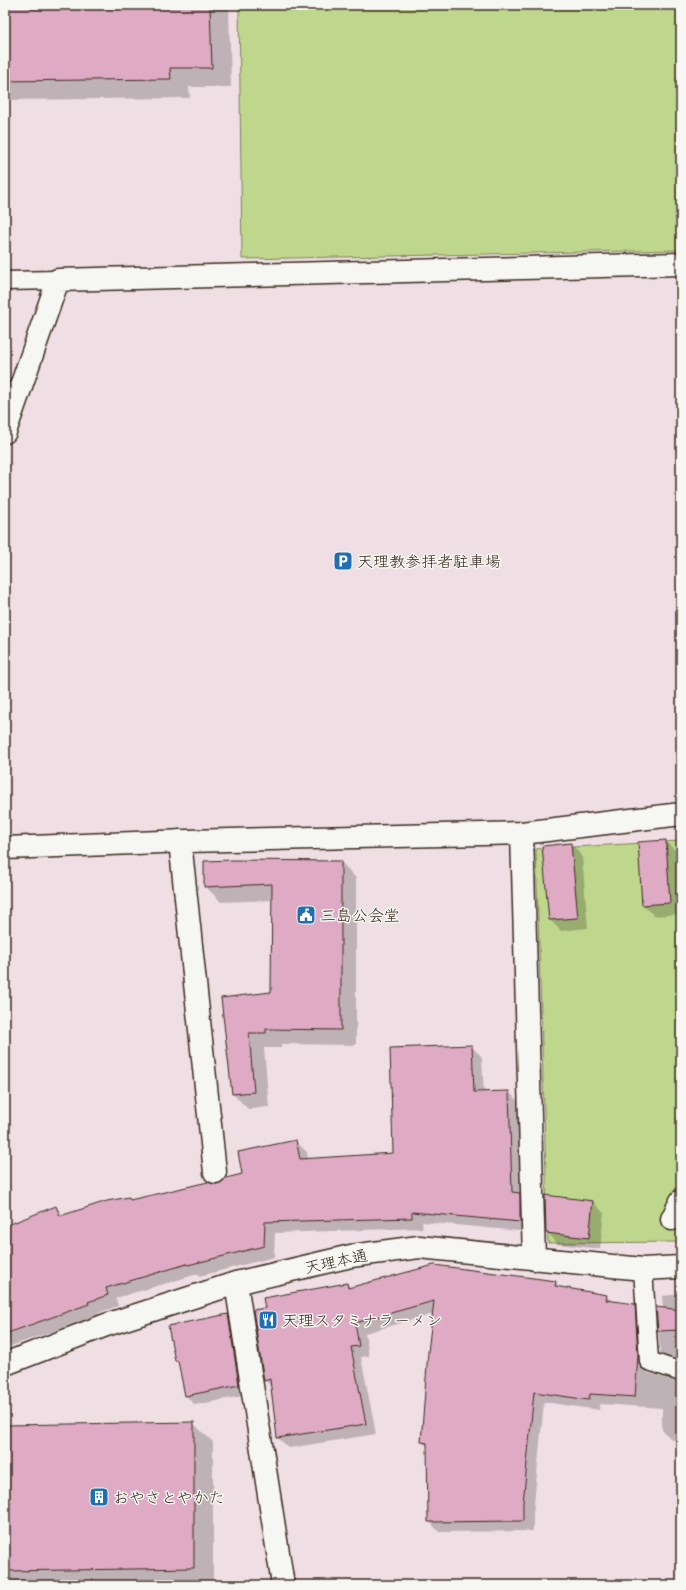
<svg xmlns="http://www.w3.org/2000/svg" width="686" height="1590" viewBox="0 0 686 1590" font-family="'Indie Flower','Klee One',sans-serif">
	<rect width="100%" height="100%" fill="#efdfe4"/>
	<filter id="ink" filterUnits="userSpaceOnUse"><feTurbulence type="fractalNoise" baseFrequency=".025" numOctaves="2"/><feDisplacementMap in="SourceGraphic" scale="8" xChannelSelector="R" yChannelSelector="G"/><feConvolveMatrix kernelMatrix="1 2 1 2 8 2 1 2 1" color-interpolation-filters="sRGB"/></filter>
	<g filter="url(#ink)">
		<!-- green -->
		<g fill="#bfd78d" stroke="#7d8056">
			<path d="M239 5H681V250L242 259Z"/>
			<path d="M681 841V1242L548 1243 536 849Z"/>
		</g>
		<!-- shadow -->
		<g fill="#0003">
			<path d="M5 5H229L231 87H189L190 98 5 100Z"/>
			<path d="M665 841 677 852 681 914 654 916 643 905 639 843Z"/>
			<path d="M571 844 582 855 588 928 561 931 549 919Z"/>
			<path d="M341 862 356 878V1045L281 1044V1048H264L269 1107 248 1109 233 1094 222 999 272 993 273 900 221 902 205 886Z"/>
			<path d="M471 1046 482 1057 484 1093 509 1092 520 1103 531 1232 422 1222 423 1228 275 1233 274 1257 200 1276 198 1274 116 1298 118 1306 98 1313 99 1315 11 1346 5 1340V1225L56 1207 64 1216 129 1198 132 1201 217 1185 243 1175 296 1142 307 1152 308 1160 394 1154Z"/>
			<path d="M593 1202 604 1213 600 1249 558 1244 547 1232Z"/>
			<path d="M555 1282 562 1288 606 1296 612 1301 634 1305 645 1315 648 1373 681 1383V1448V1440H672L662 1430V1408L600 1404 599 1410 544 1402 533 1514V1531L439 1532 429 1521 428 1447 422 1442 434 1314 365 1333 369 1356 361 1357 376 1434 289 1448 278 1438 272 1388 265 1380 266 1308 347 1284 351 1288Z"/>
			<path d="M681 1294V1368L670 1363 660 1353 657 1308 663 1309 662 1296Z"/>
			<path d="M228 1316 237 1325 248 1395 195 1405 186 1396 180 1365 176 1361Z"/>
			<path d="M193 1423 213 1442V1585H5V1426Z"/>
		</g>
		<!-- building -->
		<g fill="#dfaac4" stroke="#3b2a1e">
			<path d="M5 5H210L212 68H170L171 79 5 81Z"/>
			<path d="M666 840 670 903 642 905 638 842Z"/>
			<path d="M571 843 578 918 549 920 542 846Z"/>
			<path d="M233 860 341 861V1030L266 1029V1033H249L254 1092 232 1094 221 998 271 992 272 884 204 887V861Z"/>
			<path d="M472 1045 474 1092 509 1091 512 1192 520 1193V1222L412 1212V1218L265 1222 264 1246 188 1265 187 1264 106 1288 108 1295 88 1302 89 1304 5 1334V1226L56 1206 60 1216 107 1201 129 1197 130 1200 208 1182 217 1184 222 1182 226 1178 242 1174 238 1152 296 1140 300 1159 393 1153 390 1048Z"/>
			<path d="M545 1195 593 1201 589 1238 546 1233Z"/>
			<path d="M434 1265 556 1281 555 1286 607 1295 606 1300 635 1304 638 1355 635 1397 590 1394 589 1400 534 1392 523 1503V1521L428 1522 427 1443 421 1442 428 1352 434 1301 355 1323 359 1346 351 1347 366 1424 277 1438 270 1379 264 1381 253 1310 265 1308 263 1298 347 1283 348 1288Z"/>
			<path d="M656 1307 681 1310V1330L658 1331Z"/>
			<path d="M228 1314 239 1385 185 1396 178 1361H175L168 1326Z"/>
			<path d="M194 1422V1568L5 1571V1425Z"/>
		</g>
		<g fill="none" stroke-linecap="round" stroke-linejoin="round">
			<!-- lane casing -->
			<g stroke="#3b2a1e" stroke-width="21">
				<g id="lane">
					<path d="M5 281 58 280"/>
					<path d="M643 1269 649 1361 681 1372"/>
				</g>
			</g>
			<!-- street casing -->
			<g stroke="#3b2a1e" stroke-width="25">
				<g id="street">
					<path d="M5 432 58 280 681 264"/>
					<path d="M522 833 534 1259"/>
					<path d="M180 841 215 1172"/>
					<path d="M5 848 187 841 522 833 681 814"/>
					<path d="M672 1219 681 1201"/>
					<path d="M236 1283 283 1585"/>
					<path d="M5 1364 106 1325 236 1283 351 1256 419 1247 643 1269 681 1267"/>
				</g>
			</g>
			<!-- lane -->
			<use href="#lane" stroke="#f6f6f2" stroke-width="18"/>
			<!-- street -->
			<use href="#street" stroke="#f6f6f2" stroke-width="22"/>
		</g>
	</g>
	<!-- icons -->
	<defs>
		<g id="parking-square" transform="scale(1)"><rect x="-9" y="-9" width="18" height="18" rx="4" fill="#1f6fb2" stroke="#f6f6f2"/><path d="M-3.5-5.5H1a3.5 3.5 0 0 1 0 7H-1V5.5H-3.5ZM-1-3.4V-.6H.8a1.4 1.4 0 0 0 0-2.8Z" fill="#fff"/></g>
		<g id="civic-square" transform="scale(1)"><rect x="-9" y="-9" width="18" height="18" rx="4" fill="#1f6fb2" stroke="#f6f6f2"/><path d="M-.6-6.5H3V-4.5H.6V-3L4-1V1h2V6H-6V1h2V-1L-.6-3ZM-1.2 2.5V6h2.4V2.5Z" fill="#fff"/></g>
		<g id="restaurant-square" transform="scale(1)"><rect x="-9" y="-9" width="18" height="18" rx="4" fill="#1f6fb2" stroke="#f6f6f2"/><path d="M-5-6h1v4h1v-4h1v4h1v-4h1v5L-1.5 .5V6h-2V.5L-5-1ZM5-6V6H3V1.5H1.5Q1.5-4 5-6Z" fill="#fff"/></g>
		<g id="building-square" transform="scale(1)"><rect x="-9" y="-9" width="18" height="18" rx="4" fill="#1f6fb2" stroke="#f6f6f2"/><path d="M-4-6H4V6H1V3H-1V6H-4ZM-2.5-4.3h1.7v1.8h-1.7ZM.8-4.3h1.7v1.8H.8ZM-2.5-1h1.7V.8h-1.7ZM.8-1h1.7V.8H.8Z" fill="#fff"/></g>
	</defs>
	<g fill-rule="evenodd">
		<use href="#parking-square" x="343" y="561"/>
		<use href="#civic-square" x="306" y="915"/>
		<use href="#restaurant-square" x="268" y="1320"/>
		<use href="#building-square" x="99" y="1497"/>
	</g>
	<g text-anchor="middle" stroke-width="3" stroke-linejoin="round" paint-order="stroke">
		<!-- poi labels -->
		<g font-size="16" fill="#3b2a1e" stroke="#f6f6f2" text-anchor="start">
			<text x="357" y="567">天理教参拝者駐車場</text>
			<text x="320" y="921">三島公会堂</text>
			<text x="282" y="1326">天理スタミナラーメン</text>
			<text x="113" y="1503">おやさとやかた</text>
		</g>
		<!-- street labels -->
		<g font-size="16" fill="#3b2a1e" stroke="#f6f6f2">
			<text transform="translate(336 1261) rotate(-12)" y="6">天理本通</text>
		</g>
	</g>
	<!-- margin -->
	<rect width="686" height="1590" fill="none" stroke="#f6f6f2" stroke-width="20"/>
	<rect x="10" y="10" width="666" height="1570" fill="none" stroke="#3b2a1e" stroke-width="1.5" filter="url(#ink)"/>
</svg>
